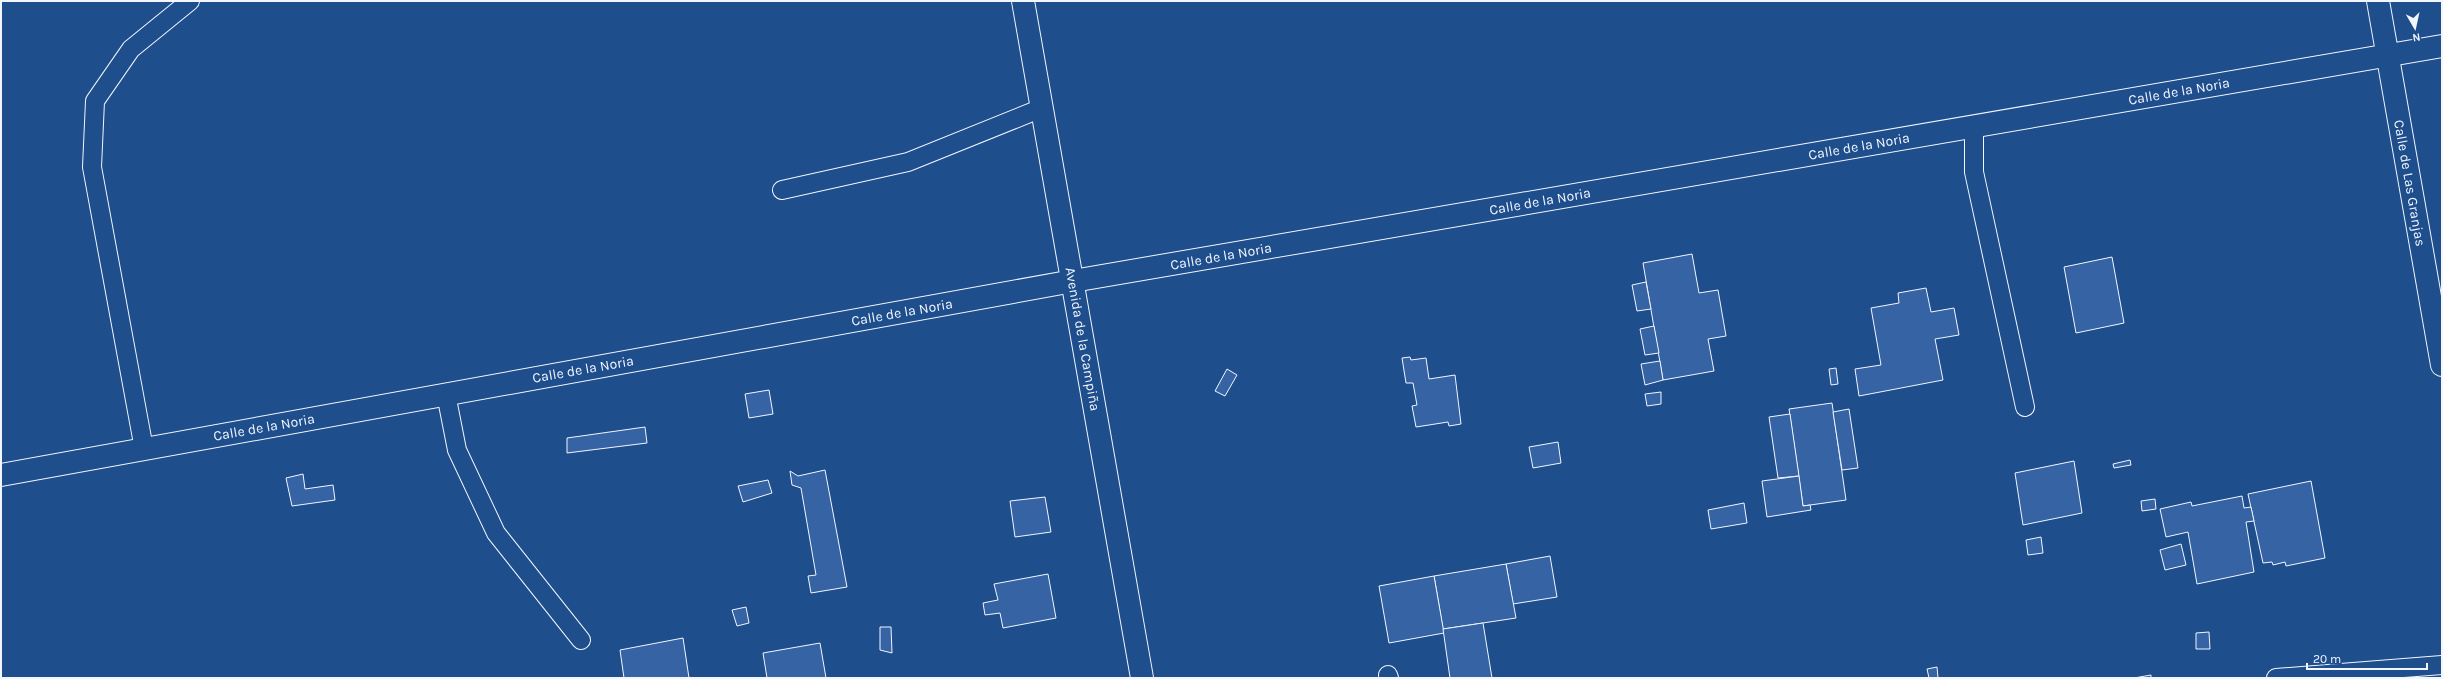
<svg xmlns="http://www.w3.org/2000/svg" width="2443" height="679" viewBox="0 0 2443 679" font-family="Karla,sans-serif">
	<rect width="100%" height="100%" fill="#1f4e8c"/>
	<!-- building -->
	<g fill="#3563a3" stroke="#f2f6ff">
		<path d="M1692 254 1699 293 1718 290 1726 336 1708 339 1714 371 1663 380 1643 263Z"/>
		<path d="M2112 257 2124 323 2076 333 2064 267Z"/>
		<path d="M1646 282 1651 309 1637 311 1632 285Z"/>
		<path d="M1926 288 1931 312 1954 308 1959 335 1935 339 1943 380 1859 396 1855 369 1881 365 1871 308 1899 303 1898 293Z"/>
		<path d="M1654 326 1659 353 1645 355 1640 329Z"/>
		<path d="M1410 357 1411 360 1426 358 1429 379 1455 375 1461 424 1449 426 1448 422 1416 427 1412 406 1417 405 1413 383H1406L1402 358Z"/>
		<path d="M1660 361 1663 380 1645 385 1641 364Z"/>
		<path d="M1836 368 1838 384 1831 385 1829 369Z"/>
		<path d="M1227 369 1237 375 1225 396 1215 391Z"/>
		<path d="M769 390 773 414 749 418 745 394Z"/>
		<path d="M1661 392V404L1647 406 1645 394Z"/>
		<path d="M1832 403 1846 500 1803 506 1789 409Z"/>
		<path d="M1849 409 1858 468 1842 470 1833 412Z"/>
		<path d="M1790 414 1799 476 1778 478 1769 417Z"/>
		<path d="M645 427 647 443 567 453V438Z"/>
		<path d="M1558 442 1561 463 1533 468 1529 447Z"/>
		<path d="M2130 460 2131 465 2114 468 2113 464Z"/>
		<path d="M2074 461 2082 513 2023 525 2015 473Z"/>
		<path d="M825 470 847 587 811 593 808 576 816 575 801 488 792 485 790 471 798 476Z"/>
		<path d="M303 474 305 489 333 485 335 500 292 506 286 478Z"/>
		<path d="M1799 476 1803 506 1810 505 1811 510 1767 517 1762 481Z"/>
		<path d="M768 480 772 493 743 502 738 486Z"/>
		<path d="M2311 481 2325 558 2286 566 2285 562 2273 565 2272 562 2263 563 2248 494Z"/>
		<path d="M2242 496 2244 508 2251 507 2254 521 2246 522 2254 572 2197 584 2188 532 2166 537 2160 509 2191 502 2192 506Z"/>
		<path d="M1045 497 1051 532 1015 537 1010 501Z"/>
		<path d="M2155 499 2156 509 2142 511 2141 501Z"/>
		<path d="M1744 503 1747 523 1711 529 1708 510Z"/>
		<path d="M2041 537 2043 553 2028 555 2026 540Z"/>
		<path d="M2181 544 2186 565 2165 570 2160 550Z"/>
		<path d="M1550 556 1557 597 1513 604 1506 564Z"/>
		<path d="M1506 564 1516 618 1443 629 1434 576Z"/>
		<path d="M1048 574 1056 618 1003 628 1000 613 985 615 983 603 998 600 994 584Z"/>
		<path d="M1434 576 1444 633 1389 643 1379 586Z"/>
		<path d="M746 607 749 623 737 626 732 610Z"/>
		<path d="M1483 623 1492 678H1450L1443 629Z"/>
		<path d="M880 627H891L892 653 880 650Z"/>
		<path d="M2209 632 2210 649H2196V633Z"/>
		<path d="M683 638 689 678H624L620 650Z"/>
		<path d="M820 643 826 678H767L763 653Z"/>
		<path d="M1937 667 1938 678H1929L1927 669Z"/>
		<path d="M2151 675V678H2134Z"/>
	</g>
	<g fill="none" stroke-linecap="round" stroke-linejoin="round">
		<!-- lane casing -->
		<g stroke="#f2f6ff" stroke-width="20">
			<g id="lane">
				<path d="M1974 126V172L2025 407"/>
				<path d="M782 190 908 162 1042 108"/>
				<path d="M446 394 457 450 496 533 581 640"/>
				<path d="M144 449 92 167 95 101 131 49 190 1"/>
				<path d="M1388 675 1389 678"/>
				<path d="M2276 678 2442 665"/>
			</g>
		</g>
		<!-- street casing -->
		<g stroke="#f2f6ff" stroke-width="24">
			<g id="street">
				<path d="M2378 1 2442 365"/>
				<path d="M1 475 1073 281 2442 46"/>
			</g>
		</g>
		<!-- secondary casing -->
		<g stroke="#f2f6ff" stroke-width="24">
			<path id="secondary" d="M1023 1 1142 678"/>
		</g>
		<!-- lane -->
		<use href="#lane" stroke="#1f4e8c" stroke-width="18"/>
		<!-- street -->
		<use href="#street" stroke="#1f4e8c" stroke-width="22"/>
		<!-- secondary -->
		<use href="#secondary" stroke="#1f4e8c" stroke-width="22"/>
	</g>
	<g text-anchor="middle" stroke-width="3" stroke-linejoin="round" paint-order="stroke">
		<!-- street labels -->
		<g font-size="14" fill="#f2f6ff" stroke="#1f4e8c">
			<text transform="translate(2179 91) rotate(-10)" y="5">Calle de la Noria</text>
			<text transform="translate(1859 146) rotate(-10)" y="5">Calle de la Noria</text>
			<text transform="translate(2410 183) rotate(80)" y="5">Calle de Las Granjas</text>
			<text transform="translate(1540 201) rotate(-10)" y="5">Calle de la Noria</text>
			<text transform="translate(1221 256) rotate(-10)" y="5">Calle de la Noria</text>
			<text transform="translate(902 312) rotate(-10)" y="5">Calle de la Noria</text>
			<text transform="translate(1083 339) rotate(80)" y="5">Avenida de la Campiña</text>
			<text transform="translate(583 369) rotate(-10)" y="5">Calle de la Noria</text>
			<text transform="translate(264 427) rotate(-10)" y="5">Calle de la Noria</text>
		</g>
	</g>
	<!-- border -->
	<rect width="2443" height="679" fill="none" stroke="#f2f6ff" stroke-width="4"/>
	<!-- north arrow -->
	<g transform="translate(2415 28) rotate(171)" stroke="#1f4e8c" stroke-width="3" paint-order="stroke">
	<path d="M0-3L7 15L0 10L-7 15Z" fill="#f2f6ff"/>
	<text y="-6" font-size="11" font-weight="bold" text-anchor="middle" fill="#f2f6ff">N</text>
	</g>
	<!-- scale -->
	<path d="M2307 663v6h120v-6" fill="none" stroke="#f2f6ff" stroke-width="2"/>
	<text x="2313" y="663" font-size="12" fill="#f2f6ff" stroke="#1f4e8c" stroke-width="3" paint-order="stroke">20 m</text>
</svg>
